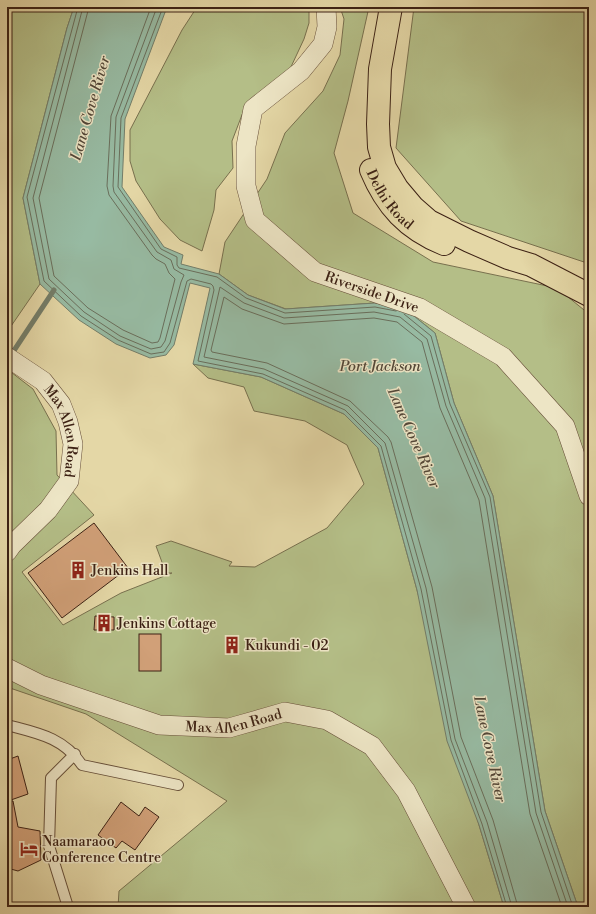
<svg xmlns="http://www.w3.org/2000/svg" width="596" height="914" viewBox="0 0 596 914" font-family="'Libre Bodoni',serif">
	<rect width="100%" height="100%" fill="#e4d7a6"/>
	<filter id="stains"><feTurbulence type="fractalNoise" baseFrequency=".005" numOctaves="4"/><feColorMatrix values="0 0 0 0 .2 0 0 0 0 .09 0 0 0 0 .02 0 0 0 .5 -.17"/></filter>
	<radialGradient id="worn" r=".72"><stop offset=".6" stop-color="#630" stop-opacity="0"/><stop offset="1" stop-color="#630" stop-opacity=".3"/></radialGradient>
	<!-- green -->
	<g fill="#b4be87" stroke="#78704e">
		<path d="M7 7H74L67 28 23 198 40 284 7 332Z"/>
		<path d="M197 7H309V23L304 39 290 69 245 107 232 141 233 168 216 190 214 210 202 251 180 240 160 219 136 181 130 161V130L182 30Z"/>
		<path d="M340 7H369L348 101 334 153 353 213 433 262 557 288 589 314V907H578L545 811 493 496 454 403 435 333 404 308 375 303 286 309 248 295 219 274 225 242 267 179 285 133 323 91 340 55 344 19Z"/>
		<path d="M414 7H589V265L584 262 461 221 396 148Z"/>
		<path d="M193 364 261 377 344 414 378 448 417 590 479 825 504 907H118L119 891 227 801 86 714 7 687V369L33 389 56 431 57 475 94 515 22 572 63 625 121 593 172 573H166L156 546 171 541 232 562 229 566 255 567 327 528 364 484 347 445 305 421 254 411 244 387 208 378Z"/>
	</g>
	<!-- water -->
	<path fill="#97baa2" stroke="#737d69" d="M74 7H167L125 119 122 187 164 247 183 255 181 264 219 274 248 295 285 309 375 303 404 308 435 333 454 403 493 496 545 811 578 907H504L479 825 447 741 417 590 378 448 344 414 261 377 193 364 210 288 190 283 174 345 166 355 150 358 116 344 79 320 40 284 23 198 67 28Z"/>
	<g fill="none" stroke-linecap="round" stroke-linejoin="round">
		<!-- shore -->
		<g stroke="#6a6e5b" stroke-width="1">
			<path d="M78 7 27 197 44 281 81 316 118 340 151 354 164 352 170 343 187 281 191 279 211 284 213 286 214 290 198 361 263 374 345 410 381 446 421 589 451 740 482 824 507 907"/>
			<path d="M83 7 33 198 49 279 84 312 120 336 151 349 161 347 165 341 181 282 184 275 174 269 171 260 157 252 114 192 113 186 116 117 157 7"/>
			<path d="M89 7 39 198 54 276 88 308 123 330 152 343 158 342 160 338 175 279 169 273 165 264 156 259 152 255 109 195 107 186 111 116 151 7"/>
			<path d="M163 7 121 118 118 187 161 249 177 257V265L179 268 217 277 246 298 285 313 375 307 396 311"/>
			<path d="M404 314 431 336 450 404 490 497 541 812 573 907"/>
			<path d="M512 907 487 822 455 739 426 588 385 443 348 406 264 369 204 357 220 287 244 303 284 318 374 312 400 317 427 339 446 406 485 498 536 813 568 907"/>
			<path d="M518 907 493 820 461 737 432 587 391 442 388 437 350 401 267 363 212 352 211 350 224 297 242 309 284 324 374 318 397 322 422 342 440 408 479 500 530 814 562 907"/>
		</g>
		<!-- stream -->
		<path stroke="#737d69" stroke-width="5" d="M11 355 54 290"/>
	</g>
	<!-- building -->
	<g fill="#d1a078" stroke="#3c2114">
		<path d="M94 523 128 568 62 618 28 573Z"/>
		<path d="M95 616 114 617V630H94Z"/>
		<rect x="139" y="634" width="22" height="37"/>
		<path d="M18 756 28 794 8 801H13L18 827 40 831 41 860 18 871 7 868V760Z"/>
		<path d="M121 802 139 816 145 807 159 817 135 850 122 841 116 848 98 835Z"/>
	</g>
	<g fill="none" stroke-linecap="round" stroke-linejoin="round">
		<!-- lane casing -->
		<g stroke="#664e38" stroke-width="12">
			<g id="lane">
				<path d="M7 725C37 733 63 737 82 765L178 785"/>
				<path d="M68 907 49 846 51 778 75 754"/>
			</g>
		</g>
		<!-- street casing -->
		<g stroke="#664e38" stroke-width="20">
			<g id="street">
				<path id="s1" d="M326 7 327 27 323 44 301 71 253 109 246 146V186L255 220 315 272 420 308 503 357 565 426 589 496"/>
				<path id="s2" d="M7 357 43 381 61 404 68 422 73 444 69 481 48 510 12 545 7 552"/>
				<path id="s3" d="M7 668 41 685 159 725 229 728 285 712 327 720 372 746 406 791 466 907"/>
			</g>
		</g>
		<!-- primary casing -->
		<g stroke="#3c2114" stroke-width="24">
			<g id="primary">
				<path d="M391 7 380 69 378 124 379 147 385 168 397 188 413 207 429 221 469 241 508 258 531 265 589 295"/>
				<path id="s4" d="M371 170C386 206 407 229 444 244"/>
			</g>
		</g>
		<!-- lane -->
		<use href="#lane" stroke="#ede5c5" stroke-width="10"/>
		<!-- street -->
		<use href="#street" stroke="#ede5c5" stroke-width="19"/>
		<!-- primary -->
		<use href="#primary" stroke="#e4d7a6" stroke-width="22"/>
	</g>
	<!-- icons -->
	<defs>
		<g id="building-bare" transform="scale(1.38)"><path d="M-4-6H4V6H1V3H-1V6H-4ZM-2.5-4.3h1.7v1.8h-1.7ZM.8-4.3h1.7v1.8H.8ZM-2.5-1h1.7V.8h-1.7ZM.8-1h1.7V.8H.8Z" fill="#8f2418" stroke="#ede5c5" stroke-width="2.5" paint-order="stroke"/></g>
		<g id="hotel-bare" transform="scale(1.38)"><path d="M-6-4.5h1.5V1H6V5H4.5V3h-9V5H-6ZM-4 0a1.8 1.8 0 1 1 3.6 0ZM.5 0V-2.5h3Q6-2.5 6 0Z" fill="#8f2418" stroke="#ede5c5" stroke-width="2.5" paint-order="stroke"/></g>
	</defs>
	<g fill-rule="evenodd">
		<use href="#building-bare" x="78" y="570"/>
		<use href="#building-bare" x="104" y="623"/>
		<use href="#building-bare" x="232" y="645"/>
		<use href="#hotel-bare" x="29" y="849"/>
	</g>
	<g text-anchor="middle" stroke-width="3" stroke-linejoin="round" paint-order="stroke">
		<!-- street labels -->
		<g font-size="14" fill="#3c2114" stroke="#ede5c5">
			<text dy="5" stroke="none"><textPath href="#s4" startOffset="35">Delhi Road</textPath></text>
			<text dy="5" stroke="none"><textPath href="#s1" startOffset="386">Riverside Drive</textPath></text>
			<text dy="5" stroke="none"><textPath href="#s2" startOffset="99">Max Allen Road</textPath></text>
			<text dy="5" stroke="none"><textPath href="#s3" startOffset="238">Max Allen Road</textPath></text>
		</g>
		<!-- poi labels -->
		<g font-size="14" fill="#3c2114" stroke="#ede5c5" text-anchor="start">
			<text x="91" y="575">Jenkins Hall</text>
			<text x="117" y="628">Jenkins Cottage</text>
			<text x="245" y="650">Kukundi - 02</text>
			<text x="42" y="846">Naamaraoo<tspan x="42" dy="16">Conference Centre</tspan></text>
		</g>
		<!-- water labels -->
		<g font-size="15" font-style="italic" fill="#534738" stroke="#ede5c5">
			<text transform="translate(90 108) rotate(-74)" y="5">Lane Cove River</text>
			<text x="380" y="371">Port Jackson</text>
			<text transform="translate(414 438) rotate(66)" y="5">Lane Cove River</text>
			<text transform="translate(490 749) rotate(78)" y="5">Lane Cove River</text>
		</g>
	</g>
	<!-- margin -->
	<rect width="596" height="914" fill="none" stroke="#e4d7a6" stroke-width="24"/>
	<rect x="8" y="8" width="580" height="898" fill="none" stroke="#3c2114" stroke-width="2"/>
	<rect x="12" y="12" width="572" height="890" fill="none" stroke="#3c2114"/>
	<rect width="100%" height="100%" filter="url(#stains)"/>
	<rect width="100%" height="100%" fill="url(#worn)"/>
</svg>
